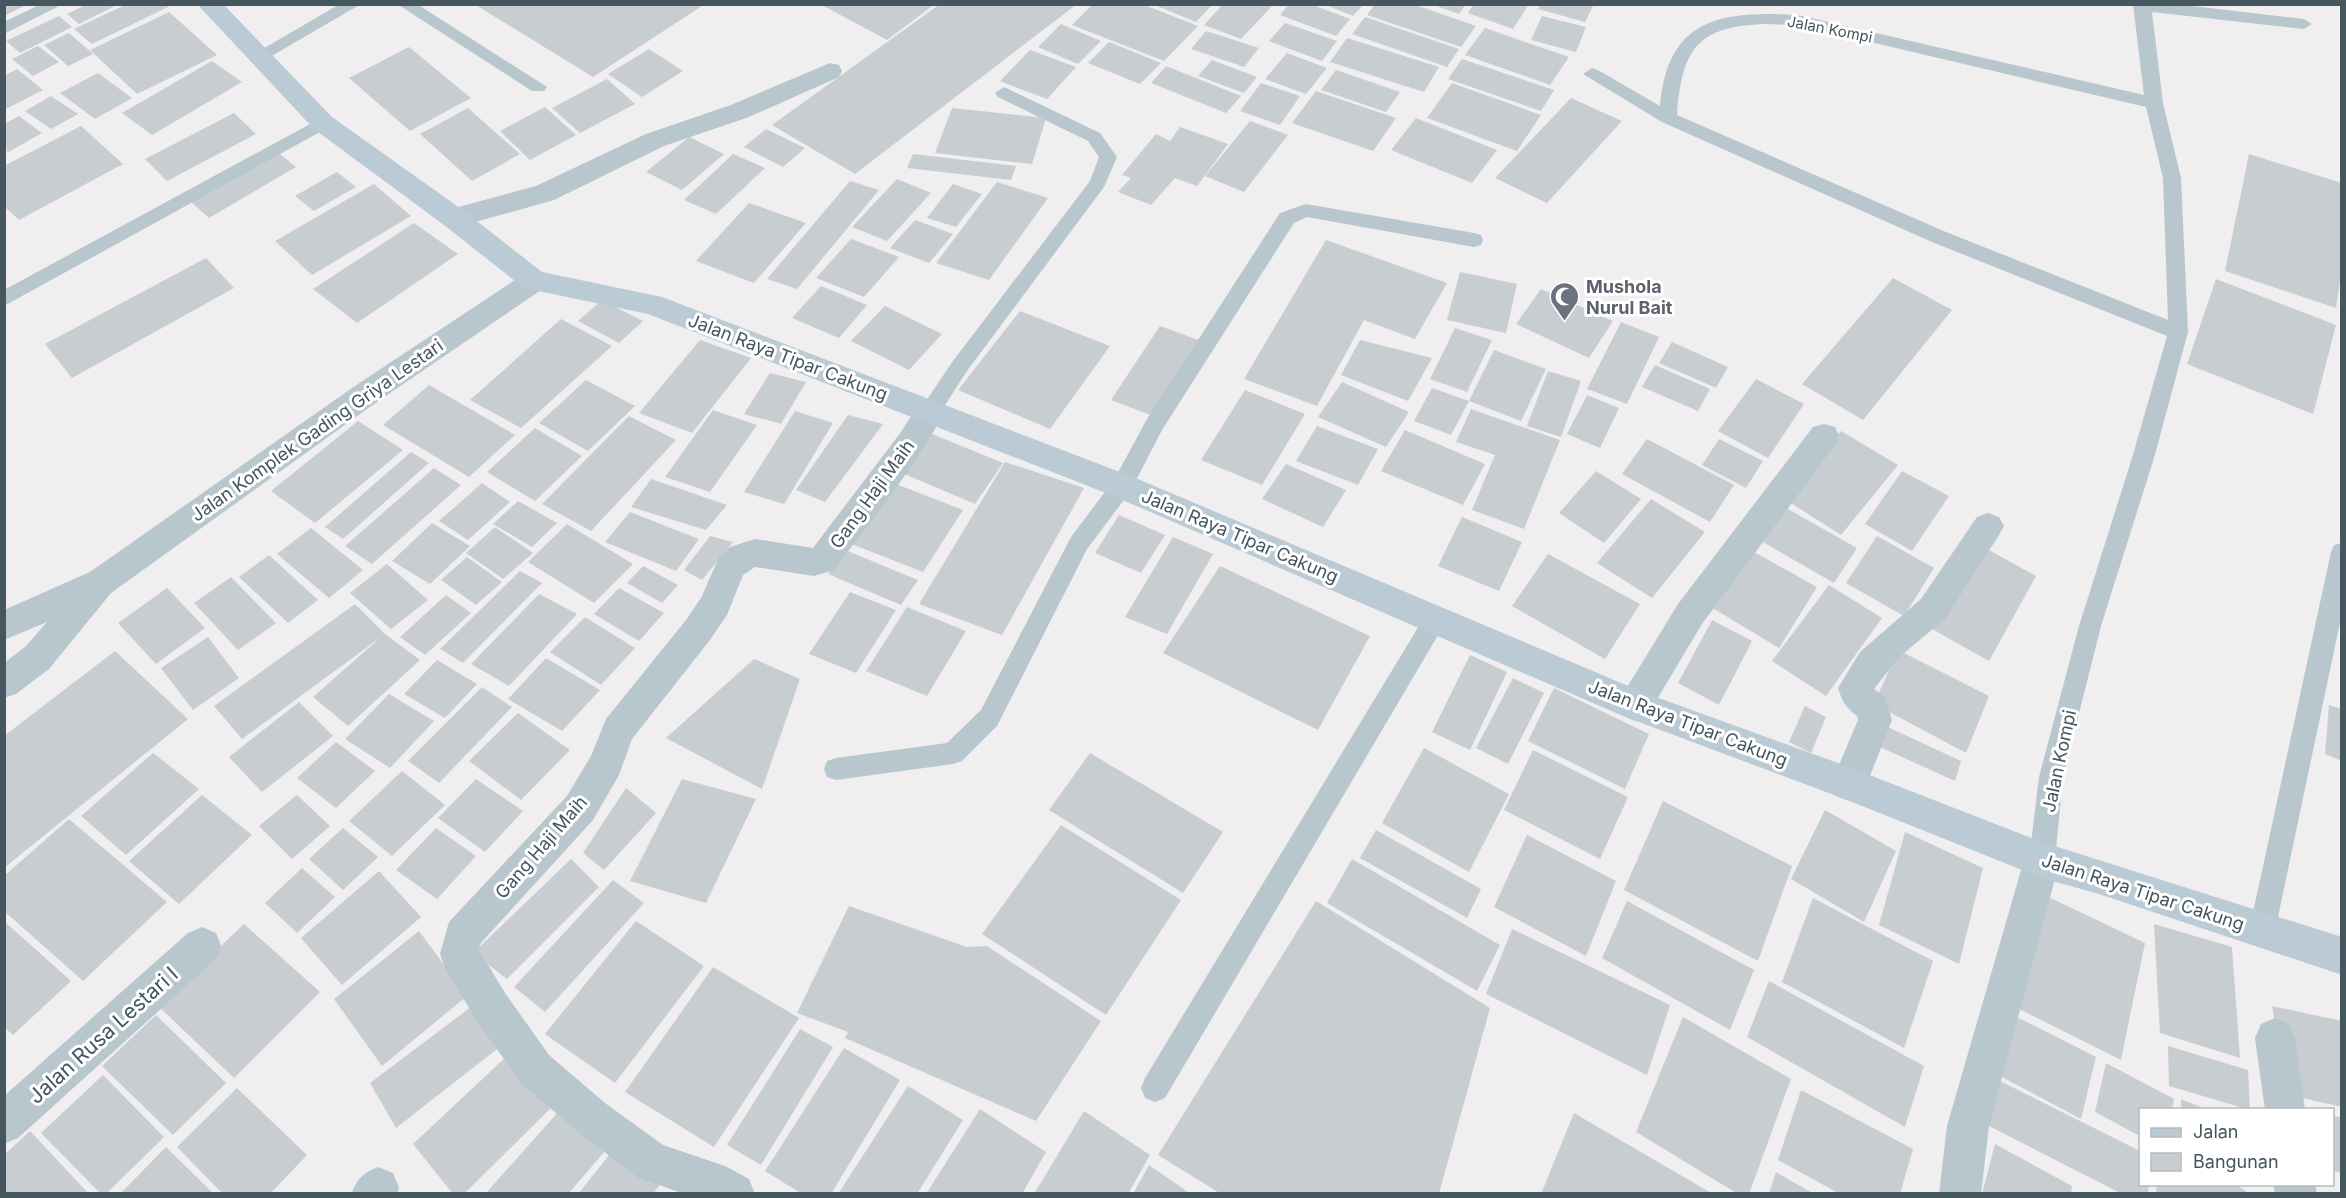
<svg xmlns="http://www.w3.org/2000/svg" width="2346" height="1198" viewBox="0 0 2346 1198" font-family="Inter,sans-serif">
<style>
.building{fill:#c8cdd2}
.lines{fill:none;stroke-linecap:round;stroke-linejoin:round}
.lane{fill:#b8c6cd;fill-rule:evenodd}
.street{fill:#b8c6cd;fill-rule:evenodd}
.secondary{fill:#bacbd5;fill-rule:evenodd}
.labels{text-anchor:middle;dominant-baseline:central;stroke-width:6;stroke-linejoin:round;paint-order:stroke}
.far-street-label{font-size:15px;fill:#45565e;stroke:#fff}
.worship-label{font-size:18px;font-weight:bold;fill:#5b616d;stroke:#fff;text-anchor:start}
.street-label{font-size:18px;fill:#45565e;stroke:#fff}
.near-street-label{font-size:21px;fill:#45565e;stroke:#fff}
</style>
<rect width="100%" height="100%" fill="#f1eeef"/>
<g class="building">
<polygon points="4,4 28,4 4,16"/>
<polygon points="88,4 119,4 79,24 67,14"/>
<polygon points="474,4 705,4 593,77"/>
<polygon points="820,4 935,4 887,40"/>
<polygon points="940,4 1077,4 855,174 772,125"/>
<polygon points="1093,4 1142,4 1198,26 1164,61 1072,25"/>
<polygon points="1152,4 1213,4 1196,22"/>
<polygon points="1223,4 1274,4 1241,39 1204,25"/>
<polygon points="1289,4 1310,4 1350,19 1336,36 1280,15"/>
<polygon points="1323,4 1364,4 1353,16"/>
<polygon points="1375,4 1413,4 1476,26 1461,47 1367,15"/>
<polygon points="1431,4 1466,4 1459,14"/>
<polygon points="1474,4 1529,4 1513,29 1468,13"/>
<polygon points="1541,4 1594,4 1585,22 1538,9"/>
<polygon points="125,5 172,5 92,44 74,29"/>
<polygon points="169,12 217,55 137,94 90,50"/>
<polygon points="59,16 72,27 20,53 6,41"/>
<polygon points="1542,16 1586,27 1576,52 1531,40"/>
<polygon points="1365,17 1459,49 1447,67 1352,34"/>
<polygon points="1285,23 1337,41 1322,61 1269,41"/>
<polygon points="1061,24 1101,41 1078,64 1038,47"/>
<polygon points="1485,28 1569,57 1550,85 1465,55"/>
<polygon points="1206,31 1259,48 1244,67 1191,49"/>
<polygon points="69,33 93,54 68,66 44,45"/>
<polygon points="1347,38 1439,67 1424,92 1330,62"/>
<polygon points="1109,42 1161,63 1140,84 1088,63"/>
<polygon points="38,46 59,62 33,76 12,59"/>
<polygon points="409,47 471,98 410,131 349,78"/>
<polygon points="649,49 683,71 642,97 608,74"/>
<polygon points="1030,50 1076,67 1047,99 1000,81"/>
<polygon points="1287,53 1327,68 1306,94 1265,79"/>
<polygon points="1462,59 1554,90 1541,111 1448,79"/>
<polygon points="1212,60 1257,77 1244,93 1198,76"/>
<polygon points="212,61 242,82 152,135 122,113"/>
<polygon points="1166,66 1241,96 1226,113 1151,83"/>
<polygon points="17,69 43,90 4,110 4,76"/>
<polygon points="1336,70 1400,92 1386,112 1321,90"/>
<polygon points="98,73 132,98 95,119 60,93"/>
<polygon points="607,79 635,104 580,133 552,108"/>
<polygon points="1261,83 1300,96 1280,125 1240,111"/>
<polygon points="1452,83 1541,115 1517,151 1427,118"/>
<polygon points="1316,91 1396,118 1373,151 1292,123"/>
<polygon points="51,96 78,114 51,129 25,111"/>
<polygon points="1571,98 1622,121 1547,203 1495,178"/>
<polygon points="545,107 576,135 530,160 500,131"/>
<polygon points="468,108 520,154 472,181 420,134"/>
<polygon points="952,108 1046,118 1032,164 935,153"/>
<polygon points="234,113 256,134 167,181 145,159"/>
<polygon points="19,116 42,133 7,153 4,124"/>
<polygon points="1416,118 1497,150 1472,183 1391,150"/>
<polygon points="1250,121 1288,135 1244,192 1205,176"/>
<polygon points="81,126 123,164 19,220 4,206 4,166"/>
<polygon points="1180,127 1228,144 1197,186 1175,178 1151,205 1118,192 1131,178 1122,175 1156,134 1170,141"/>
<polygon points="766,129 805,148 783,167 744,147"/>
<polygon points="689,137 724,154 682,190 646,172"/>
<polygon points="276,151 296,167 209,218 190,201"/>
<polygon points="733,154 765,168 716,214 684,200"/>
<polygon points="913,154 1016,166 1011,180 907,168"/>
<polygon points="2249,154 2342,183 2342,268 2336,308 2225,271"/>
<polygon points="337,172 356,187 314,211 295,196"/>
<polygon points="897,179 931,193 887,241 852,227"/>
<polygon points="850,181 879,190 797,289 767,279"/>
<polygon points="997,182 1048,198 989,280 936,263"/>
<polygon points="374,184 411,216 312,275 275,241"/>
<polygon points="953,184 982,194 956,227 927,218"/>
<polygon points="749,203 806,223 754,283 696,261"/>
<polygon points="915,220 953,234 929,263 890,248"/>
<polygon points="414,223 458,254 357,323 313,289"/>
<polygon points="851,239 899,257 864,297 816,278"/>
<polygon points="1326,240 1447,283 1415,339 1364,320 1317,406 1244,379"/>
<polygon points="206,258 234,288 72,378 45,344"/>
<polygon points="1460,272 1517,284 1506,333 1447,320"/>
<polygon points="1893,278 1952,310 1863,420 1802,384"/>
<polygon points="2216,279 2336,325 2313,414 2187,364"/>
<polygon points="821,286 867,305 839,338 792,318"/>
<polygon points="1541,289 1613,321 1589,358 1516,324"/>
<polygon points="602,300 643,321 619,343 578,321"/>
<polygon points="885,306 942,334 909,370 851,341"/>
<polygon points="1020,311 1110,346 1050,429 958,390"/>
<polygon points="561,319 612,346 521,428 470,400"/>
<polygon points="1621,322 1659,337 1627,404 1587,389"/>
<polygon points="1160,326 1201,341 1153,416 1111,400"/>
<polygon points="1455,328 1492,340 1467,392 1430,379"/>
<polygon points="700,340 751,358 692,433 639,413"/>
<polygon points="1360,340 1432,358 1408,401 1341,375"/>
<polygon points="1672,342 1728,367 1716,388 1659,363"/>
<polygon points="1494,350 1546,369 1521,421 1469,401"/>
<polygon points="1655,365 1710,389 1698,411 1642,387"/>
<polygon points="1548,371 1581,381 1561,437 1527,426"/>
<polygon points="770,373 806,382 781,424 744,414"/>
<polygon points="1756,379 1804,404 1768,458 1718,431"/>
<polygon points="586,380 635,406 588,451 539,423"/>
<polygon points="1342,382 1409,412 1386,447 1318,417"/>
<polygon points="429,385 515,435 469,477 383,425"/>
<polygon points="1432,388 1469,401 1451,435 1414,421"/>
<polygon points="1245,390 1305,414 1262,485 1201,460"/>
<polygon points="1587,395 1619,408 1600,448 1567,434"/>
<polygon points="1471,409 1560,440 1524,529 1472,510 1495,455 1456,442"/>
<polygon points="713,410 757,425 710,492 665,477"/>
<polygon points="795,411 833,423 784,504 744,492"/>
<polygon points="848,415 883,424 825,502 796,490"/>
<polygon points="629,416 676,440 591,531 542,504"/>
<polygon points="358,421 403,450 315,523 271,491"/>
<polygon points="1317,426 1378,449 1358,485 1296,461"/>
<polygon points="535,428 582,456 535,501 487,472"/>
<polygon points="1405,430 1485,464 1463,505 1381,471"/>
<polygon points="925,431 1003,463 975,504 895,470"/>
<polygon points="1841,431 1898,465 1841,535 1783,498"/>
<polygon points="1647,439 1734,485 1710,522 1622,474"/>
<polygon points="1719,439 1763,461 1746,488 1702,465"/>
<polygon points="411,452 429,463 343,539 325,527"/>
<polygon points="1005,462 1084,488 1002,635 919,604"/>
<polygon points="1286,464 1346,490 1323,527 1262,499"/>
<polygon points="434,468 461,485 372,564 345,546"/>
<polygon points="1596,471 1641,499 1604,543 1559,513"/>
<polygon points="1902,471 1949,496 1912,551 1865,524"/>
<polygon points="651,479 727,505 706,530 631,507"/>
<polygon points="891,482 963,510 923,572 849,543"/>
<polygon points="482,483 510,502 468,540 439,521"/>
<polygon points="1651,499 1705,532 1652,598 1597,563"/>
<polygon points="518,501 557,523 532,547 493,524"/>
<polygon points="1779,504 1857,548 1834,583 1756,538"/>
<polygon points="630,512 699,539 676,571 605,542"/>
<polygon points="1119,515 1165,535 1141,573 1095,553"/>
<polygon points="1462,517 1522,542 1499,591 1438,566"/>
<polygon points="432,523 470,546 430,584 392,561"/>
<polygon points="567,524 633,564 594,603 528,562"/>
<polygon points="495,527 533,553 503,579 466,553"/>
<polygon points="311,528 363,570 329,598 277,554"/>
<polygon points="710,536 733,542 702,580 684,570"/>
<polygon points="1877,536 1934,568 1904,616 1846,583"/>
<polygon points="1173,537 1213,554 1167,634 1125,617"/>
<polygon points="1980,545 2036,576 1989,661 1930,628"/>
<polygon points="1745,547 1817,587 1779,648 1706,604"/>
<polygon points="845,550 918,580 901,605 828,574"/>
<polygon points="1548,554 1640,604 1605,659 1512,606"/>
<polygon points="269,555 318,600 288,623 239,577"/>
<polygon points="467,557 502,582 476,605 441,580"/>
<polygon points="387,564 428,600 391,629 350,593"/>
<polygon points="643,566 678,585 662,603 627,583"/>
<polygon points="1220,566 1370,636 1318,730 1163,653"/>
<polygon points="520,571 542,583 463,663 440,649"/>
<polygon points="231,577 276,623 238,650 194,603"/>
<polygon points="1829,585 1882,618 1826,696 1772,661"/>
<polygon points="167,588 205,628 156,664 118,623"/>
<polygon points="619,588 664,613 639,641 594,614"/>
<polygon points="850,592 896,610 856,673 809,654"/>
<polygon points="539,594 577,614 509,686 471,664"/>
<polygon points="446,595 471,613 425,655 400,637"/>
<polygon points="355,604 385,634 420,660 348,726 313,697 381,637 242,739 214,706"/>
<polygon points="907,607 966,631 927,696 866,671"/>
<polygon points="585,617 635,648 601,685 550,652"/>
<polygon points="1712,620 1752,641 1719,705 1678,683"/>
<polygon points="208,637 239,678 193,710 161,668"/>
<polygon points="1898,650 1989,696 1966,753 1874,704"/>
<polygon points="115,651 188,719 4,868 4,736"/>
<polygon points="1470,655 1507,672 1470,750 1432,732"/>
<polygon points="546,658 600,690 562,731 508,699"/>
<polygon points="754,659 800,679 762,789 666,738"/>
<polygon points="437,660 477,684 445,718 404,694"/>
<polygon points="1513,678 1544,693 1508,764 1476,748"/>
<polygon points="482,687 512,707 439,783 408,761"/>
<polygon points="1554,688 1649,734 1625,789 1528,741"/>
<polygon points="389,694 434,721 390,768 345,739"/>
<polygon points="299,702 333,736 262,792 229,757"/>
<polygon points="2329,705 2342,709 2342,761 2325,754"/>
<polygon points="1805,706 1826,717 1811,753 1789,742"/>
<polygon points="518,713 570,750 521,800 469,761"/>
<polygon points="1879,723 1961,761 1955,781 1873,744"/>
<polygon points="336,742 375,771 336,808 297,778"/>
<polygon points="1424,748 1509,794 1469,872 1382,823"/>
<polygon points="1533,750 1628,797 1600,859 1504,810"/>
<polygon points="153,753 199,789 126,855 81,816"/>
<polygon points="1090,753 1223,832 1183,893 1049,810"/>
<polygon points="402,771 445,805 392,856 349,821"/>
<polygon points="476,779 523,811 485,852 438,818"/>
<polygon points="682,779 756,799 706,903 630,881"/>
<polygon points="626,788 656,813 604,870 583,853"/>
<polygon points="202,795 252,835 179,904 129,861"/>
<polygon points="297,795 330,826 292,859 259,826"/>
<polygon points="1663,801 1792,866 1758,961 1624,890"/>
<polygon points="1825,810 1896,851 1864,922 1791,879"/>
<polygon points="69,819 167,902 83,981 4,911 4,876"/>
<polygon points="1061,825 1181,900 1106,1015 982,934"/>
<polygon points="343,828 378,857 343,890 309,859"/>
<polygon points="436,828 476,856 437,899 396,870"/>
<polygon points="1376,830 1481,889 1467,918 1360,858"/>
<polygon points="1905,832 1983,868 1959,964 1879,925"/>
<polygon points="1527,835 1616,881 1586,956 1494,907"/>
<polygon points="571,859 599,887 507,979 473,953"/>
<polygon points="1352,859 1500,945 1477,991 1327,903"/>
<polygon points="302,868 335,897 297,933 265,903"/>
<polygon points="379,871 421,917 342,985 301,938"/>
<polygon points="613,880 644,903 545,1012 514,987"/>
<polygon points="2038,892 2145,943 2121,1060 2009,1004"/>
<polygon points="1813,898 1933,961 1904,1048 1782,982"/>
<polygon points="1316,901 1490,1008 1439,1194 1221,1194 1158,1155"/>
<polygon points="1627,901 1754,970 1730,1030 1602,958"/>
<polygon points="849,906 967,947 987,946 1101,1021 1036,1121 845,1038 848,1032 797,1013"/>
<polygon points="4,921 71,981 13,1035 4,1027"/>
<polygon points="636,921 704,966 615,1083 545,1034"/>
<polygon points="244,924 320,992 234,1078 158,1006"/>
<polygon points="2154,924 2232,947 2240,1058 2160,1033"/>
<polygon points="1512,929 1670,1005 1647,1075 1486,994"/>
<polygon points="419,931 467,996 382,1066 334,999"/>
<polygon points="713,967 799,1018 714,1147 625,1092"/>
<polygon points="1769,981 1924,1066 1905,1127 1747,1037"/>
<polygon points="475,1004 501,1046 396,1128 370,1083"/>
<polygon points="2272,1006 2342,1021 2342,1107 2289,1095"/>
<polygon points="156,1015 226,1083 173,1135 102,1066"/>
<polygon points="2013,1015 2096,1057 2081,1119 1998,1075"/>
<polygon points="1683,1017 1791,1079 1749,1194 1738,1194 1636,1132"/>
<polygon points="800,1029 833,1047 761,1165 727,1145"/>
<polygon points="2168,1046 2248,1070 2250,1110 2169,1086"/>
<polygon points="844,1048 900,1080 831,1194 802,1194 765,1171"/>
<polygon points="507,1056 553,1106 464,1194 453,1194 413,1144"/>
<polygon points="2106,1063 2174,1099 2172,1110 2140,1110 2140,1136 2095,1112"/>
<polygon points="103,1075 164,1137 106,1194 101,1194 41,1133"/>
<polygon points="1996,1079 2140,1151 2140,1184 2149,1184 2148,1194 2122,1194 1987,1125"/>
<polygon points="908,1086 963,1120 917,1194 838,1194"/>
<polygon points="237,1088 307,1155 270,1194 223,1194 177,1147"/>
<polygon points="1801,1090 1913,1149 1900,1194 1840,1194 1778,1160"/>
<polygon points="2181,1099 2206,1109 2206,1110 2181,1110"/>
<polygon points="568,1101 613,1142 568,1194 485,1194"/>
<polygon points="980,1109 1046,1152 1022,1194 926,1194"/>
<polygon points="1084,1111 1150,1155 1128,1194 1034,1194"/>
<polygon points="1574,1113 1713,1194 1541,1194"/>
<polygon points="2332,1115 2342,1118 2342,1173 2332,1170"/>
<polygon points="30,1131 89,1194 4,1194 4,1155"/>
<polygon points="618,1144 662,1182 653,1194 578,1194"/>
<polygon points="1995,1144 2072,1186 2071,1194 1982,1194"/>
<polygon points="166,1147 214,1194 120,1194"/>
<polygon points="1149,1165 1191,1194 1133,1194"/>
<polygon points="1776,1172 1814,1194 1769,1194"/>
<polygon points="2157,1184 2234,1184 2251,1194 2156,1194"/>
</g>
<g class="lines">
<g class="lane">
<polygon points="41,4 63,4 4,34 4,22"/>
<polygon points="340,4 361,4 263,61 251,61 249,57"/>
<polygon points="397,4 417,4 547,87 544,91 532,91"/>
<path d="M2133,4H2175L2304,19L2312,24L2304,29L2152,12L2163,103L2181,178L2188,332L2154,458L2101,626L2063,777L2055,860L2051,869L2042,872L2033,869L2029,860L2039,777L2079,626L2132,458L2167,336L1932,242L1662,122L1583,74L1592,68L1598,70L1660,106C1668,17 1722,11 1798,15L2144,95ZM1766,24L1798,25L2146,107L2163,178L2168,320L1946,232L1677,115C1682,49 1697,26 1766,24Z"/>
<polygon points="1004,87 1100,133 1117,157 1104,187 967,371 936,419 929,421 922,419 919,413 922,407 953,361 1090,181 1099,157 1088,141 998,97 995,93"/>
<polygon points="323,117 332,123 329,127 4,306 4,290"/>
<polygon points="1306,204 1474,233 1481,235 1483,240 1481,245 1474,247 1307,217 1294,223 1162,430 1130,492 1087,549 997,726 962,761 953,764 836,780 827,777 824,769 827,761 836,758 947,743 981,710 1071,537 1114,480 1147,419 1280,213"/>
<polygon points="2342,543 2342,615 2338,632 2275,931 2271,940 2262,944 2253,940 2249,931 2331,552 2334,545"/>
<polygon points="1436,608 1444,611 1447,618 1444,625 1165,1098 1155,1102 1145,1098 1141,1088 1145,1078 1428,611"/>
</g>
<g class="street">
<polygon points="830,63 839,65 842,71 839,77 749,117 664,146 554,200 454,228 444,225 440,218 444,211 536,186 646,134 731,105"/>
<polygon points="534,271 544,274 548,281 544,288 374,404 111,593 49,669 16,694 4,698 4,663 25,647 47,622 4,640 4,610 90,572 352,388 524,274"/>
<path d="M929,401L940,405L944,413C914,469 872,519 834,570L814,576L755,567L743,575L727,615L710,640L632,739L619,775L593,820L480,944L479,950L505,993L549,1055L605,1103L663,1145L725,1166L749,1179L755,1194H684L637,1177L577,1131L521,1083L477,1021L445,968L440,954L449,922L567,796L591,756L606,719L686,620L701,598L719,557L730,547L755,539L813,548L901,432L918,405Z"/>
<polygon points="1824,424 1835,427 1839,436 1835,445 1702,624 1647,716 1635,721 1623,716 1618,705 1623,694 1678,604 1813,427"/>
<path d="M1988,513L1999,517L2004,526L1999,535L1945,619L1898,658L1874,689L1885,697L1892,720L1862,796L1849,801L1836,796L1831,784L1858,720L1857,716C1846,708 1842,701 1838,688L1860,652L1921,599L1977,517Z"/>
<polygon points="2042,842 2055,847 2060,860 1989,1126 1981,1194 1939,1194 1947,1126 2024,860 2029,847"/>
<polygon points="202,927 216,933 221,946 216,959 18,1138 4,1144 4,1096 188,933"/>
<polygon points="2275,1018 2289,1024 2295,1038 2305,1110 2265,1110 2255,1038 2261,1024"/>
<path d="M378,1167L393,1173L399,1188L397,1194H351C358,1178 363,1173 378,1167Z"/>
<polygon points="2273,1184 2315,1184 2317,1194 2275,1194"/>
</g>
<polygon class="secondary" points="197,4 223,4 332,117 464,211 542,272 662,297 1133,477 1645,693 1849,767 2042,842 2342,937 2342,975 2099,894 2042,878 1842,798 1623,716 1111,495 648,314 524,288 444,225 314,129"/>
</g>
<defs>
<symbol id="mosque-pin" viewBox="-11 -11 22 30"><path d="M0 17L-7.5 6A9.5 9.5 0 1 1 7.5 6Z" fill="#6b7280" stroke="#fff"/><path d="M3.5-4.9A6 6 0 1 0 3.5 4.9A5 5 0 1 1 3.5-4.9Z" fill="#fff"/></symbol>
</defs>
<g fill-rule="evenodd">
<use href="#mosque-pin" x="1548" y="280" width="33" height="45"/>
</g>
<g class="labels">
<g class="far-street-label">
<text transform="translate(1830 29) rotate(11)">Jalan Kompi</text>
</g>
<g class="worship-label">
<text x="1586" y="286">Mushola<tspan x="1586" dy="21">Nurul Bait</tspan></text>
</g>
<g class="street-label">
<text transform="translate(788 357) rotate(21)">Jalan Raya Tipar Cakung</text>
<text transform="translate(317 430) rotate(-35)">Jalan Komplek Gading Griya Lestari</text>
<text transform="translate(872 494) rotate(-54)">Gang Haji Maih</text>
<text transform="translate(1240 536) rotate(23)">Jalan Raya Tipar Cakung</text>
<text transform="translate(1688 723) rotate(21)">Jalan Raya Tipar Cakung</text>
<text transform="translate(2059 761) rotate(-78)">Jalan Kompi</text>
<text transform="translate(541 847) rotate(-49)">Gang Haji Maih</text>
<text transform="translate(2143 892) rotate(18)">Jalan Raya Tipar Cakung</text>
</g>
<g class="near-street-label">
<text transform="translate(103 1035) rotate(-42)">Jalan Rusa Lestari I</text>
</g>
</g>
<rect width="2346" height="1198" fill="none" stroke="#45565e" stroke-width="12"/>
<rect x="2139" y="1108" width="195" height="78" fill="#ffffff" stroke="#b5bbbf" stroke-width="1.5"/>
<rect x="2151" y="1128" width="30" height="9" fill="#bacbd5" stroke="#b5bbbf" stroke-width="1.5"/>
<text x="2193" y="1138" font-size="18" fill="#45565e">Jalan</text>
<rect x="2151" y="1153" width="30" height="18" fill="#c8cdd2" stroke="#b5bbbf" stroke-width="1.5"/>
<text x="2193" y="1168" font-size="18" fill="#45565e">Bangunan</text>
</svg>
